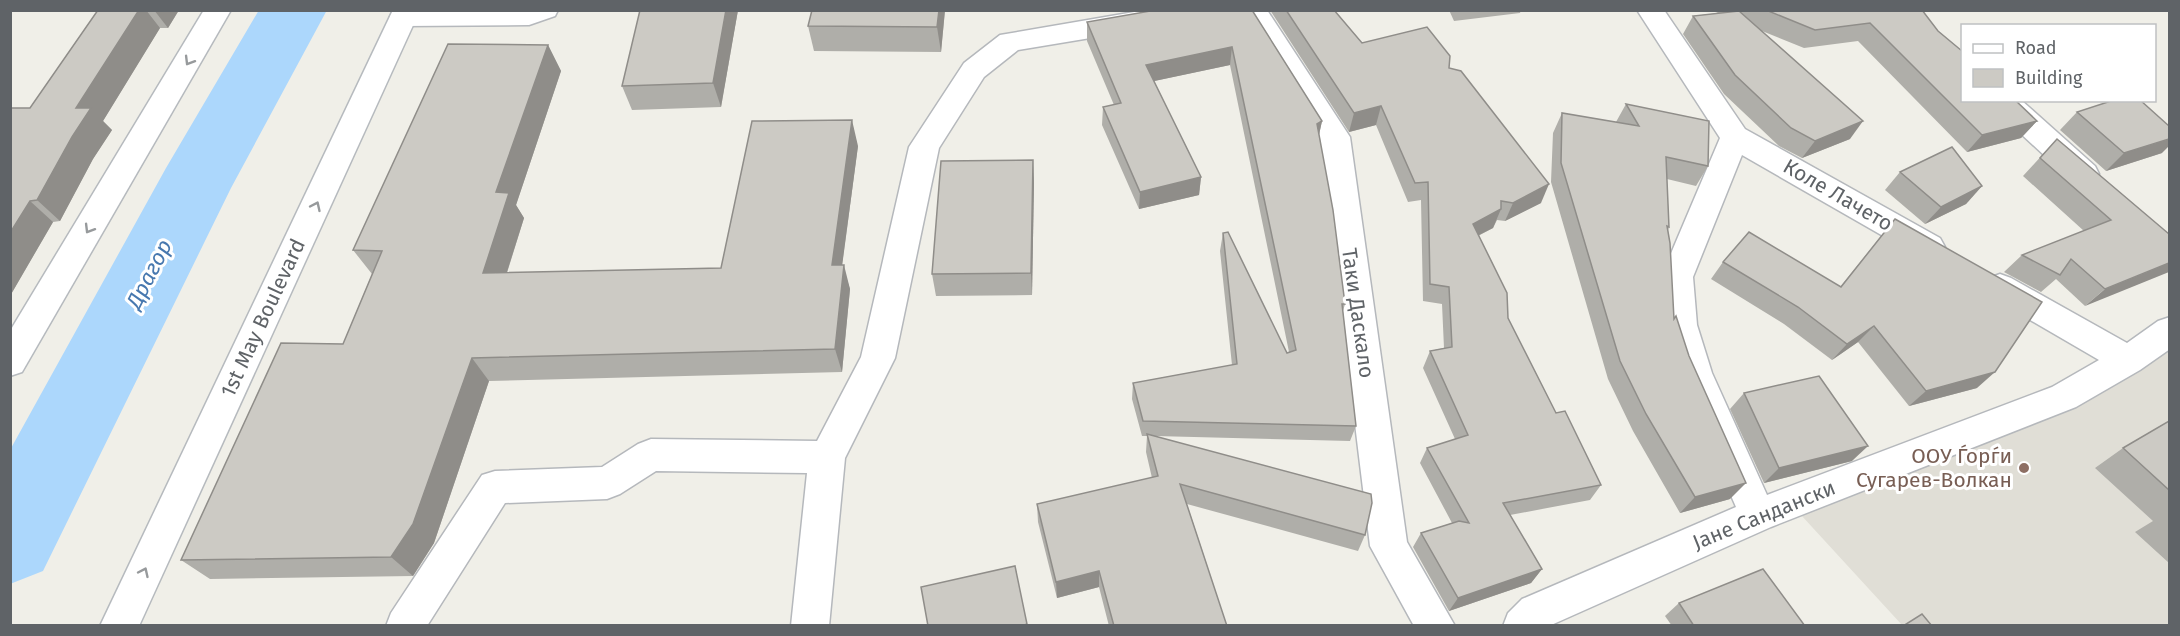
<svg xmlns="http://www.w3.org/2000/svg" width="2180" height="636" viewBox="0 0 2180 636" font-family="'Fira Sans',sans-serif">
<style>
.education{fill:#e0ded6}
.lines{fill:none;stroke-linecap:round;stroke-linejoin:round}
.river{fill:#acd7fc;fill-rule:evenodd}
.minor-casing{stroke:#b5b8bc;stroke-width:3}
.secondary-casing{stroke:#b6babe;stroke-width:3}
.minor{fill:#fff;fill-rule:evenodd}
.secondary{fill:#fff;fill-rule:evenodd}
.wall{fill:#afaea9}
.shaded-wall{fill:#8f8d89}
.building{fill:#cccac4;stroke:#8f8d89;stroke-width:1.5}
.oneway{stroke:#979a9c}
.education-dot{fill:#8d6e63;stroke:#fff;stroke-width:2}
.labels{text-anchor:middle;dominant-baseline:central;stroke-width:6;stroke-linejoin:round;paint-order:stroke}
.street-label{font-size:21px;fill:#5f6367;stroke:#fff}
.education-label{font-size:21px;fill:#785e54;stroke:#fff;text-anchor:end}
.water-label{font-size:22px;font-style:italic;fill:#4778af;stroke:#fff}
</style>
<rect width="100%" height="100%" fill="#f0efe8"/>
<polygon class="education" points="2169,331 2169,625 1902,625 1790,503 1965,434"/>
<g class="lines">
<polygon class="river" points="259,10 327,10 231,188 43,571 10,584 10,450 166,168"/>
<defs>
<g id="minor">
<polygon points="394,10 558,10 555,16 529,25 404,26 394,24 390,17"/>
<polygon points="1146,10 1218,10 1215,16 1205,19 1018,50 984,77 939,148 895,358 845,458 829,626 791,626 807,473 656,471 620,494 607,499 505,503 427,626 386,626 391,613 482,475 495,471 602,467 638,444 651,439 817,441 861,357 909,147 964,63 1000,35"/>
<polygon points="1240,10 1267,10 1350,137 1407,542 1455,626 1414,626 1370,546 1320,138"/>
<polygon points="1637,10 1664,10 1745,129 1940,238 1945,247 1940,256 1929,259 1918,256 1742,155 1693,277 1697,325 1712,373 1767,495 2052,387 2099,360 1989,296 1984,287 1989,278 2000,274 2011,278 2127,343 2158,321 2170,317 2170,349 2140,370 2076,407 1771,527 1549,626 1503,626 1508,613 1522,599 1736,507 1678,373 1663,325 1661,277 1720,138"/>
<polygon points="1988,100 2021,100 2095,166 2099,174 2095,182 2084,185 2073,182 1992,107"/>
</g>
<g id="secondary">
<polygon points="204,10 231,10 22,372 10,376 10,331"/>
<polygon points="393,10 420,10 139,626 100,626"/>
</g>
</defs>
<use href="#minor" class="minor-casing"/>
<use href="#secondary" class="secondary-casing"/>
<use href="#minor" class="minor"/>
<use href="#secondary" class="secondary"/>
</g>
<g class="wall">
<polygon points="98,10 179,10 168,28 160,28 103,121 112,130 93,159 60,221 53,222 10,296 10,108 30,108"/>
<polygon points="738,10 721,107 632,110 622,86"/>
<polygon points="945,10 941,52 814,51 808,26"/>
<polygon points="1252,10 1322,121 1319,135 1345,304 1343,311 1356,426 1350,441 1155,436 1365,535 1358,551 1187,504 1227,626 1109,626 1099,587 1057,598 1038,522 1037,504 1152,478 1146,452 1147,436 1142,436 1132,399 1133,383 1232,365 1220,251 1223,233 1287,353 1289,352 1230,65 1154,81 1201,177 1199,195 1139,209 1102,125 1103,107 1114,105 1087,41 1087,22"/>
<polygon points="1270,10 1334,10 1362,43 1449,68 1541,203 1505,221 1497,220 1493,228 1478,236 1508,318 1556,413 1601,485 1590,500 1510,515 1542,569 1531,583 1449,611 1413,547 1421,533 1452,523 1420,463 1427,448 1455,439 1423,368 1430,351 1444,348 1442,304 1423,301 1421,200 1408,202 1376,125 1349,132"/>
<polygon points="1449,10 1521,10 1520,13 1454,21"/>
<polygon points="1712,10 1922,10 1938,31 2037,121 2021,138 1967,152 1858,41 1804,48 1762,31 1850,139 1802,158 1779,146 1724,94 1683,34 1693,16 1718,13"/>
<polygon points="548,45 561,71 516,205 524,218 507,273 721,268 858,146 842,265 850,289 842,372 489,381 434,543 413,576 210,579 181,560 343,344 372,274 353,250"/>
<polygon points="1626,104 1708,166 1696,186 1667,179 1669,227 1668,230 1674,319 1730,499 1680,513 1633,431 1608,379 1551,182 1553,133 1562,113 1616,122"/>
<polygon points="2077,112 2162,153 2106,171 2060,130"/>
<polygon points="2057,139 2169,234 2085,306 2056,279 2041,292 2004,272 2022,255 2084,231 2023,176"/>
<polygon points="1033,160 1034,183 1032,295 936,296 932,274"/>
<polygon points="1900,172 1982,186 1966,204 1925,224 1885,190"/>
<polygon points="1895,219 1977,388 1909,406 1858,342 1832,360 1784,324 1711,279 1723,262 1840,287"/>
<polygon points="1744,393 1852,461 1764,483 1730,409"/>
<polygon points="2169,421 2169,563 2135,532 2153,521 2095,468 2123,448"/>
<polygon points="1679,603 1805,626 1672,626 1665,616"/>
</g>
<g class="shaded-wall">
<polygon points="139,10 146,10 160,28 103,121 112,130 93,159 60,221 37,200 76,108"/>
<polygon points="154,10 179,10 168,28"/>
<polygon points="726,10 738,10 721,107 713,83"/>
<polygon points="939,10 945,10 941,52 937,27"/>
<polygon points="548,45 561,71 516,205 524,218 499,297 483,273 496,192"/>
<polygon points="1232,47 1230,65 1145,83 1146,65"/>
<polygon points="1381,106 1376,125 1349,132 1354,113"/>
<polygon points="852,120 858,146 839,289 832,265"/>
<polygon points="1322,121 1318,139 1317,124"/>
<polygon points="1863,121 1850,139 1802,158 1815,141"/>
<polygon points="2037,121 2021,138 1967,152 1982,135"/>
<polygon points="2169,139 2169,146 2162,153 2106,171 2124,153"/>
<polygon points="1033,160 1034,183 1032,295 1031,273"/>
<polygon points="1201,177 1199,195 1139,209 1140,192"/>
<polygon points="1549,184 1541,203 1505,221 1513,203"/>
<polygon points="1982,186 1966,204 1925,224 1941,207"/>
<polygon points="30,201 53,222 10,296 10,233"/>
<polygon points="1501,209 1493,228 1465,242 1473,224"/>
<polygon points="2169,263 2169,272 2085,306 2105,289"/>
<polygon points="844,265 850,289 842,372 835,349"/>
<polygon points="1874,326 1858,342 1832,360 1847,344"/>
<polygon points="472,358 489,381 434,543 413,576 391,557"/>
<polygon points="1995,372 1977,388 1909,406 1926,391"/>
<polygon points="1868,446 1852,461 1764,483 1779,468"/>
<polygon points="1746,483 1730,499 1680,513 1695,497"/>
<polygon points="1542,569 1531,583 1449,611 1458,598"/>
<polygon points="1099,571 1099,587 1057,598 1056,582"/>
</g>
<g class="building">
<polygon points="98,10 139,10 76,108 91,108 72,137 37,200 30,201 10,233 10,108 30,108"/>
<polygon points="640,10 726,10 713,83 622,86"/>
<polygon points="812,10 939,10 937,27 808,26"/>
<polygon points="1156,10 1252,10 1322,121 1317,124 1333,210 1345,304 1342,304 1356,426 1143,421 1133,383 1237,364 1223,233 1228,232 1287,353 1296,350 1232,47 1146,65 1201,177 1140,192 1103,107 1121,103 1087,22"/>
<polygon points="1286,10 1334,10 1362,43 1427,27 1450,56 1449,68 1461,71 1549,184 1513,203 1501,201 1501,209 1473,224 1507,293 1508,318 1556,413 1565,411 1601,485 1503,503 1542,569 1458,598 1421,533 1459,521 1469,523 1427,448 1468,435 1430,351 1452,347 1449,287 1430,284 1428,182 1415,183 1381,106 1354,113"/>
<polygon points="1766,10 1922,10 1938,31 1962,51 1962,100 2015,100 2037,121 1982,135 1870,23 1815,30"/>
<polygon points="1739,11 1863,121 1815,141 1791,128 1735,75 1693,16"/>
<polygon points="448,44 548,45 496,192 509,193 483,273 721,268 752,121 852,120 832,265 844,265 835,349 472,358 413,524 391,557 181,560 281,343 343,344 382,251 353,250"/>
<polygon points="2114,100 2140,100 2169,126 2169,139 2124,153 2077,112"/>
<polygon points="1626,104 1709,121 1708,166 1666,157 1669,227 1667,226 1670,243 1674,319 1676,316 1689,356 1746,483 1695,497 1646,414 1620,361 1561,163 1562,113 1639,126"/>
<polygon points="2057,139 2169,234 2169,263 2105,289 2071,259 2060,275 2022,255 2111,220 2040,158"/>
<polygon points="1952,147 1982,186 1941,207 1900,172"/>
<polygon points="1033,160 1031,273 932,274 941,161"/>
<polygon points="1895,219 2042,302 1995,372 1926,391 1874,326 1847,344 1798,307 1723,262 1749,232 1841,287"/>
<polygon points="1819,376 1868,446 1779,468 1744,393"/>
<polygon points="2169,421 2169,490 2123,448"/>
<polygon points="1147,434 1371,494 1372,503 1365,535 1180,484 1227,626 1114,626 1099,571 1056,582 1037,504 1158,476"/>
<polygon points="1015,566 1027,624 1022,626 928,626 921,587"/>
<polygon points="1763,569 1805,626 1694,626 1679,603"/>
<polygon points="1922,614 1932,626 1903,626"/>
</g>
<defs><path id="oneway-chevron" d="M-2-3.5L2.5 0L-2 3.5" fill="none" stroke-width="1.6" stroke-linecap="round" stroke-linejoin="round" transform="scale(1.5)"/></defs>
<g class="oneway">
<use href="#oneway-chevron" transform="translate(189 61) rotate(121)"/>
<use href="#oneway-chevron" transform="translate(316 206) rotate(-65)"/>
<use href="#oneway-chevron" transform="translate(89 229) rotate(121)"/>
<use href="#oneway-chevron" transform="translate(144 572) rotate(-65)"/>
</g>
<circle class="education-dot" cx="2024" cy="468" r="6"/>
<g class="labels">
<g class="street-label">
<text transform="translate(1838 195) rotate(30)">Коле Лачето</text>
<text transform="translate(1358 313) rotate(82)">Таки Даскало</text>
<text transform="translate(263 318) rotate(-65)">1st May Boulevard</text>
<text transform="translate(1764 515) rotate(-22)">Јане Сандански</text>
</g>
<g class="education-label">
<text x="2012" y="456">ООУ Ѓорѓи<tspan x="2012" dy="24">Сугарев-Волкан</tspan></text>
</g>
<g class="water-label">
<text transform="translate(149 274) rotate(-63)">Драгор</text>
</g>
</g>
<rect width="2180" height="636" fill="none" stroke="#5f6367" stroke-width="24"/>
<rect x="1961" y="24" width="195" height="78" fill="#ffffff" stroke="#bfc1c2" stroke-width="1.5"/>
<rect x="1973" y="44" width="30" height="9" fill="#ffffff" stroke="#bfc1c2" stroke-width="1.5"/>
<text x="2015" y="54" font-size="18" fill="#5f6367">Road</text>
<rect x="1973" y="69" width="30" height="18" fill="#cccac4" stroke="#bfc1c2" stroke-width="1.5"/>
<text x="2015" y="84" font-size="18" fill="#5f6367">Building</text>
</svg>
